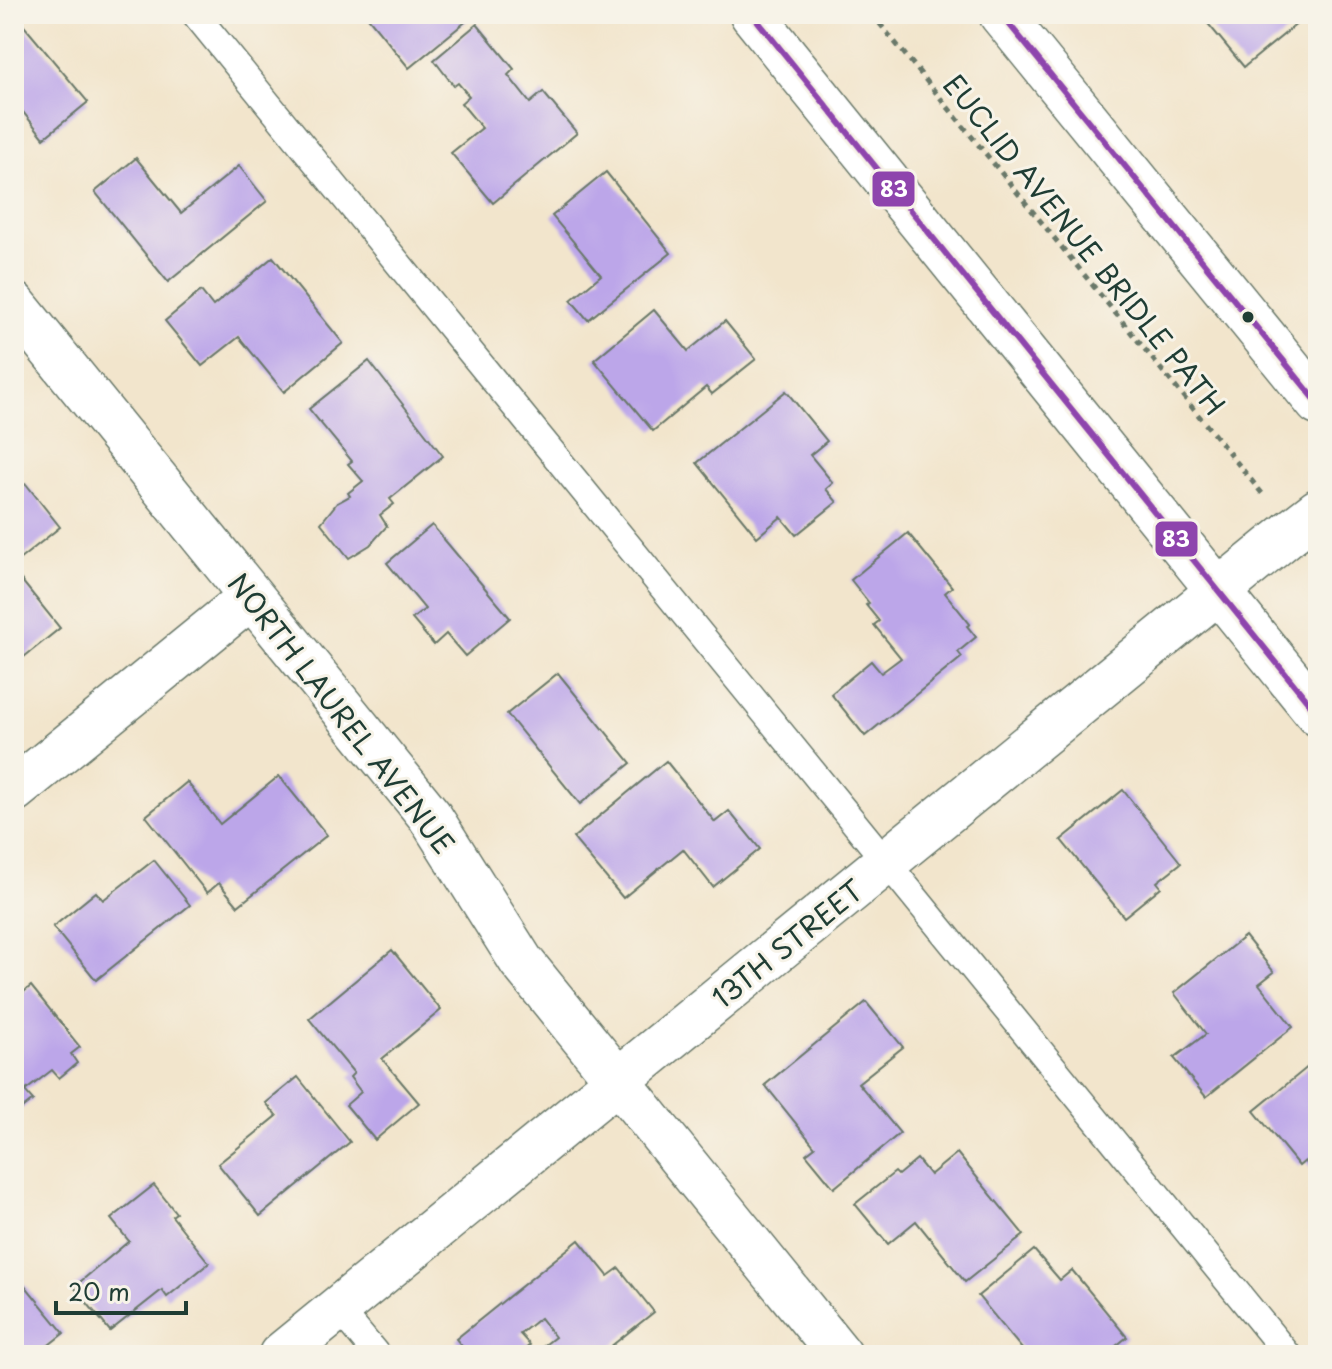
<svg xmlns="http://www.w3.org/2000/svg" width="1332" height="1369" viewBox="0 0 1332 1369" font-family="'Playpen Sans',sans-serif">
<style>
.building{fill:#bca6e9}
.lines{fill:none;stroke-linecap:round;stroke-linejoin:round}
.lane-casing{stroke:#697869;stroke-width:29}
.street-casing{stroke:#697869;stroke-width:47}
.secondary-casing{stroke:#697869;stroke-width:47}
.primary-casing{stroke:#697869;stroke-width:47}
.path{stroke:#697869;stroke-width:5;stroke-dasharray:6 6;stroke-linecap:butt}
.lane{stroke:#fff;stroke-width:26}
.street{stroke:#fff;stroke-width:44}
.secondary{stroke:#fff;stroke-width:44}
.primary{stroke:#fff;stroke-width:44}
.bus-1-casing{stroke:#f7f3e8;stroke-width:12}
.bus-1{stroke:#8e44ad;stroke-width:6}
.bus-dot{fill:#1f3d34;stroke:#f7f3e8;stroke-width:3}
.labels{text-anchor:middle;dominant-baseline:central;stroke-width:6;stroke-linejoin:round;paint-order:stroke}
.street-label{font-size:28px;fill:#1f3d34;stroke:#f7f3e8}
.line-badge{stroke:#f7f3e8;stroke-width:3}
.badge-label{font-size:22px;text-anchor:middle;font-weight:bold;fill:#fff}
</style>
<rect width="100%" height="100%" fill="#f7f3e8"/>
<filter id="ink" filterUnits="userSpaceOnUse"><feTurbulence type="fractalNoise" baseFrequency=".0125" numOctaves="2"/><feDisplacementMap in="SourceGraphic" scale="16" xChannelSelector="R" yChannelSelector="G"/><feConvolveMatrix kernelMatrix="1 2 1 2 8 2 1 2 1" color-interpolation-filters="sRGB"/></filter>
<filter id="wash" filterUnits="userSpaceOnUse"><feTurbulence type="fractalNoise" baseFrequency=".006" numOctaves="4" result="noise"/><feDisplacementMap in="SourceGraphic" scale="32" xChannelSelector="R" yChannelSelector="G"/><feGaussianBlur stdDeviation="1.8" result="paint"/><feColorMatrix in="noise" values="0 0 0 0 0 0 0 0 0 0 0 0 0 0 0 0 0 1.4 0 .05"/><feComposite in="paint" operator="in"/></filter>
<g filter="url(#wash)">
<rect width="100%" height="100%" fill="#f2e5cc"/>
<g id="blocks">
<g class="building">
<polygon points="14,14 88,102 44,138 14,101"/>
<polygon points="365,14 475,14 409,68"/>
<polygon points="1200,14 1309,14 1244,67"/>
<polygon points="477,24 514,69 508,75 530,103 543,92 577,133 493,203 451,153 482,128 461,103 469,96 458,83 454,86 434,60"/>
<polygon points="136,158 181,213 239,166 267,201 168,282 95,192"/>
<polygon points="606,172 671,253 588,320 571,300 601,275 552,216"/>
<polygon points="273,257 343,343 284,392 239,337 202,366 165,321 201,291 213,306"/>
<polygon points="654,310 688,351 725,321 756,359 712,394 706,387 653,431 594,360"/>
<polygon points="369,361 443,456 390,499 394,504 380,515 387,526 370,545 349,558 321,523 337,503 350,496 348,493 363,481 348,464 352,461 309,409"/>
<polygon points="786,391 827,441 810,455 833,483 826,489 837,502 796,535 781,517 757,537 697,463"/>
<polygon points="26,484 60,527 14,564 14,494"/>
<polygon points="432,525 510,618 465,656 446,634 434,645 412,619 425,609 387,563"/>
<polygon points="908,533 952,587 945,593 970,624 967,626 976,637 958,652 962,657 865,736 831,694 871,661 881,673 901,658 874,625 879,621 866,605 869,603 851,580"/>
<polygon points="14,571 60,628 14,665"/>
<polygon points="558,673 631,763 580,804 507,714"/>
<polygon points="666,761 715,822 729,811 760,849 713,887 683,849 623,898 573,838"/>
<polygon points="279,776 327,835 238,906 219,883 207,893 146,816 187,782 220,824"/>
<polygon points="1123,790 1181,863 1157,882 1161,887 1124,917 1061,840"/>
<polygon points="154,860 190,905 96,980 53,927 96,892 103,900"/>
<polygon points="1245,936 1274,972 1259,984 1293,1027 1206,1097 1174,1058 1206,1034 1174,993"/>
<polygon points="392,950 441,1010 382,1059 419,1103 375,1140 346,1105 361,1092 350,1077 354,1073 309,1019"/>
<polygon points="31,986 80,1047 71,1054 77,1063 59,1078 52,1070 25,1091 33,1100 14,1115 14,1000"/>
<polygon points="866,1002 903,1047 858,1083 900,1133 834,1188 806,1154 815,1147 765,1085"/>
<polygon points="1315,1061 1318,1064 1318,1170 1315,1173 1305,1161 1299,1166 1254,1111"/>
<polygon points="298,1077 350,1142 260,1216 218,1164 277,1116 266,1103"/>
<polygon points="957,1153 1024,1235 965,1282 916,1221 888,1244 855,1204 895,1172 898,1175 917,1159 930,1175"/>
<polygon points="154,1185 176,1213 172,1216 209,1263 167,1297 162,1290 110,1331 74,1287 129,1241 111,1219"/>
<polygon points="579,1240 608,1276 619,1268 654,1312 600,1355 532,1355 555,1337 540,1318 520,1334 530,1345 518,1355 469,1355 456,1339"/>
<polygon points="1034,1250 1060,1280 1072,1270 1127,1337 1105,1355 1027,1355 978,1296"/>
<polygon points="14,1272 64,1333 36,1355 14,1355"/>
</g>
</g>
</g>
<g filter="url(#ink)">
<use href="#blocks" fill-opacity="0" stroke="#697869" stroke-width="2"/>
<g class="lines">
<defs>
<g id="lane">
<polyline points="195,14 1288,1355"/>
<polyline points="338,1308 377,1355"/>
</g>
<g id="street">
<polyline points="14,304 429,815 521,961 840,1355"/>
<polyline points="1292,531 1318,511"/>
<polyline points="14,790 251,597"/>
</g>
<polyline id="secondary" points="281,1355 1292,531"/>
<g id="primary">
<polyline points="752,14 1318,714"/>
<polyline points="1001,14 1318,403"/>
</g>
</defs>
<use href="#lane" class="lane-casing"/>
<use href="#street" class="street-casing"/>
<use href="#secondary" class="secondary-casing"/>
<use href="#primary" class="primary-casing"/>
<polyline class="path" points="872,14 1265,497"/>
<use href="#lane" class="lane"/>
<use href="#street" class="street"/>
<use href="#secondary" class="secondary"/>
<use href="#primary" class="primary"/>
<defs>
<g id="bus-1">
<polyline points="752,14 1318,714"/>
<polyline points="1001,14 1318,403"/>
</g>
</defs>
<use href="#bus-1" class="bus-1-casing"/>
<use href="#bus-1" class="bus-1"/>
</g>
</g>
<circle class="bus-dot" cx="1248" cy="317" r="7"/>
<g class="labels">
<g class="street-label">
<text transform="translate(1085 244) rotate(51)">EUCLID AVENUE BRIDLE PATH</text>
<text transform="translate(342 713) rotate(52)">NORTH LAUREL AVENUE</text>
<text transform="translate(787 943) rotate(-39)">13TH STREET</text>
</g>
</g>
<g class="line-badge">
<rect x="871" y="170" width="45" height="38" rx="8" fill="#8e44ad"/>
<rect x="1154" y="520" width="45" height="38" rx="8" fill="#8e44ad"/>
</g>
<g class="badge-label">
<text x="894" y="197">83</text>
<text x="1176" y="547">83</text>
</g>
<rect width="1332" height="1369" fill="none" stroke="#f7f3e8" stroke-width="48"/>
<path d="M56 1301v12h130v-12" fill="none" stroke="#1f3d34" stroke-width="4"/>
<text x="68" y="1301" font-size="24" fill="#1f3d34" stroke="#f7f3e8" stroke-width="6" paint-order="stroke">20 m</text>
</svg>
